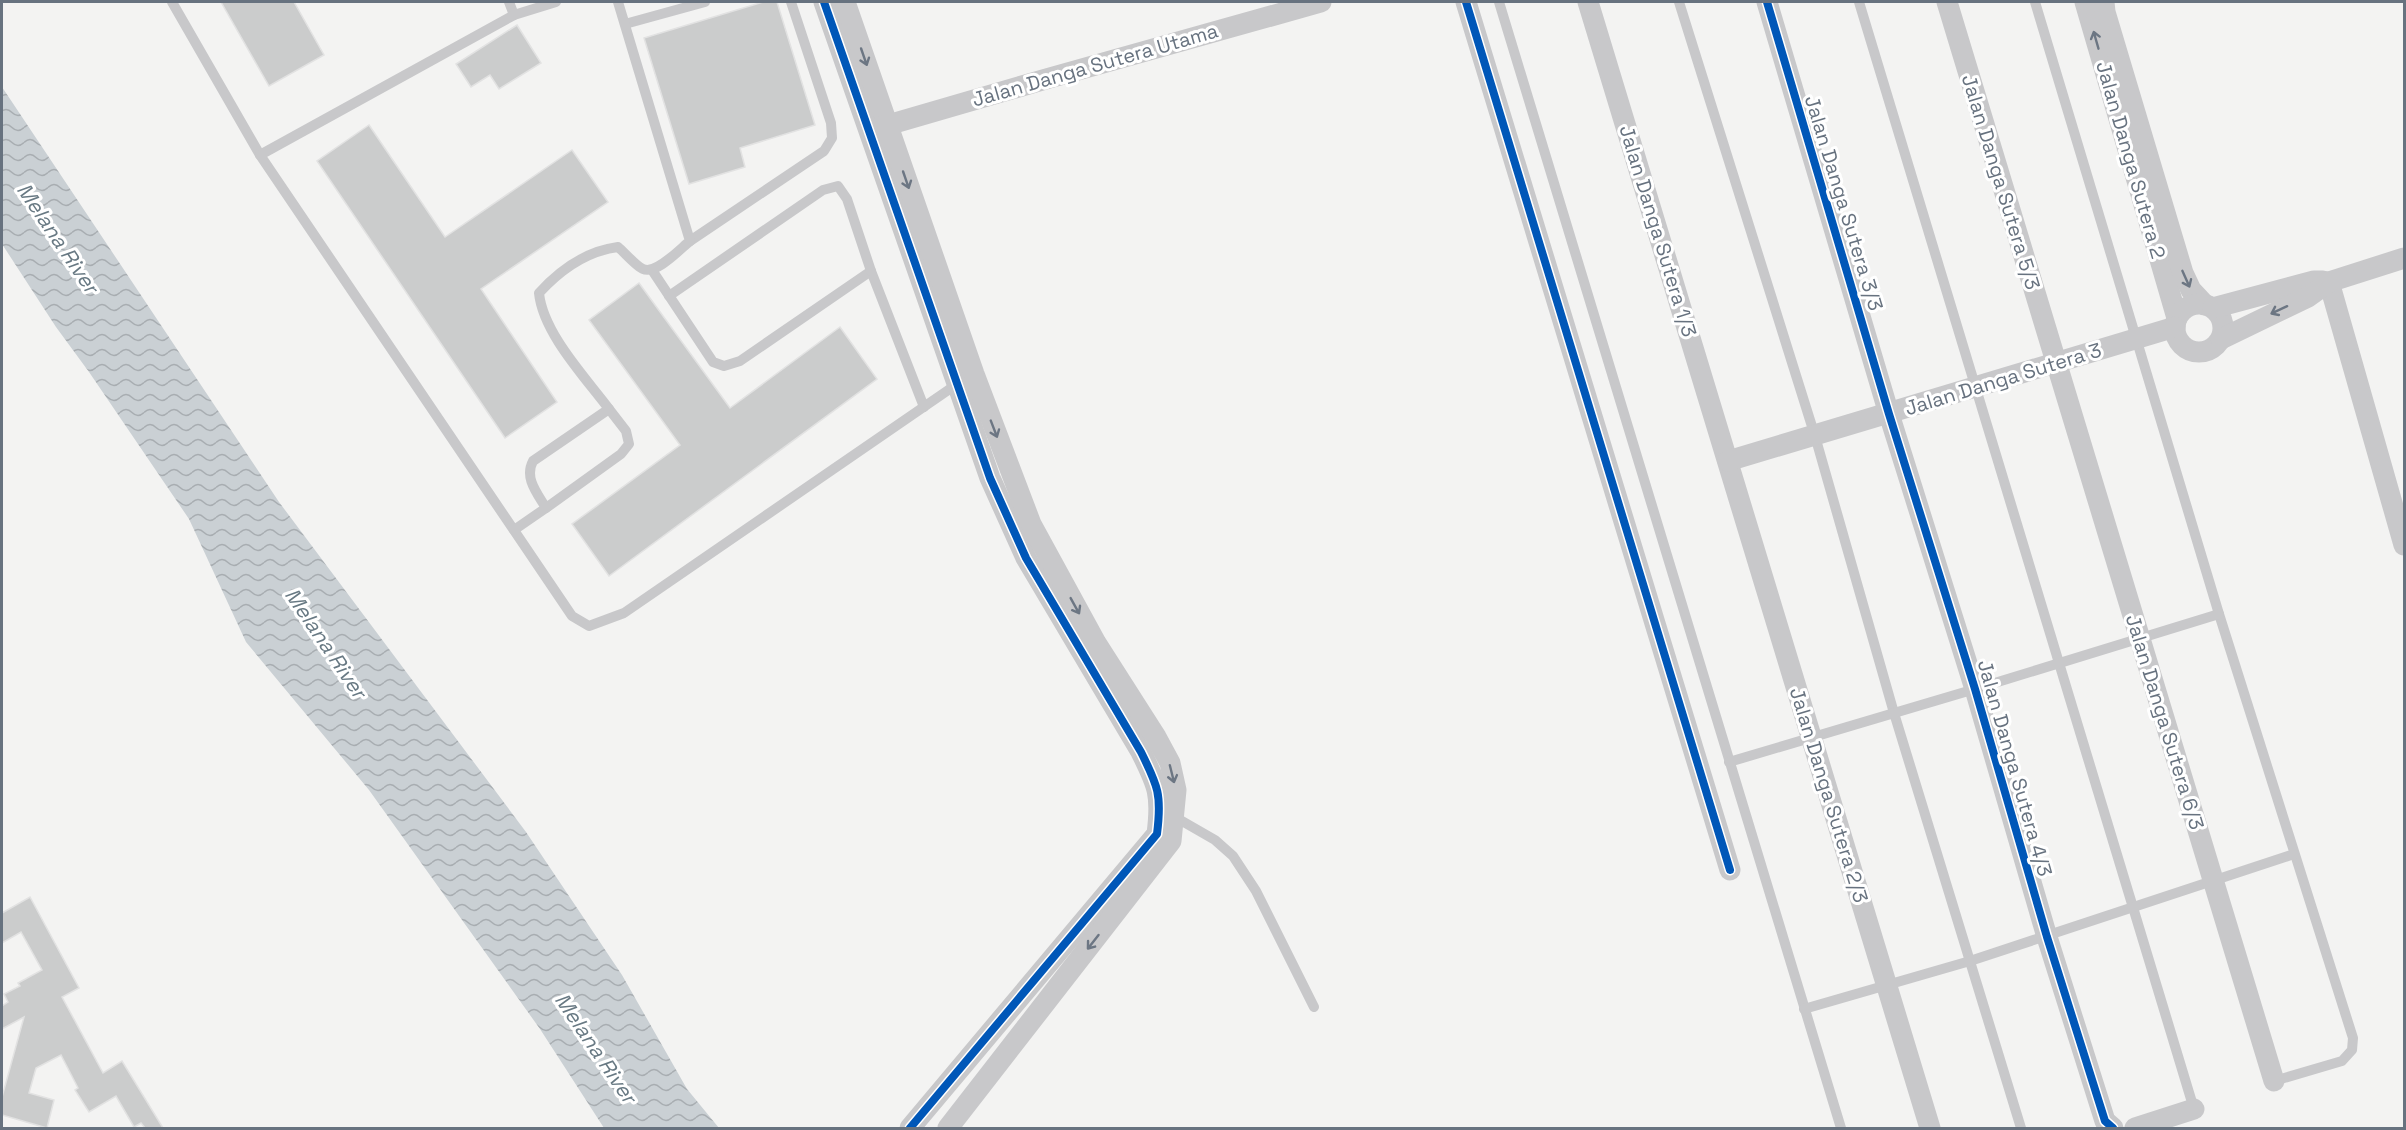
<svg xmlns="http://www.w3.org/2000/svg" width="2406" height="1130" viewBox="0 0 2406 1130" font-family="'Space Grotesk',sans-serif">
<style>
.water{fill:url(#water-waves)}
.building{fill:#cbcccc;stroke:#e2e2e2;stroke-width:1.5}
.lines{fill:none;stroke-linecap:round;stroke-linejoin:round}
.lane{stroke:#c8c8ca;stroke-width:10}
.street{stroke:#c8c8ca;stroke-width:21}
.cycleway-casing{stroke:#fff;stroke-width:11}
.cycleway{stroke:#0057b8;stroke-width:8}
.oneway{stroke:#6c7683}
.labels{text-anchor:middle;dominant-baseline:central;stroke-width:6;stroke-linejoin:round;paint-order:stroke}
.street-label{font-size:20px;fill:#67727f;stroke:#fff}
.water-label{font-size:21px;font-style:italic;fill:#687983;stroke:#fff}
</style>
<defs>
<pattern id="water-waves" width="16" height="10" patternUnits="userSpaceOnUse" patternTransform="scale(1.5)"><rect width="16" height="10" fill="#cad0d4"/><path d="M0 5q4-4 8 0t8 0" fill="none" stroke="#a8adb1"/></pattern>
</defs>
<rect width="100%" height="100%" fill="#f3f3f2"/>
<polygon class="water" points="2,87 279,502 526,832 622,975 687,1089 719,1128 604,1128 540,1029 369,790 246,642 189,519 89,372 56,327 2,244"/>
<g class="building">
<polygon points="221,2 294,2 324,55 269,86"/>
<polygon points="763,2 777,2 815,125 740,148 745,167 689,184 644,38"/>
<polygon points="517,25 541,63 499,89 490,75 471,87 456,64"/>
<polygon points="369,125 445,237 572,150 608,202 481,289 557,402 505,438 317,161"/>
<polygon points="639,283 730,408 840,327 877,379 609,576 572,524 680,445 589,320"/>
<polygon points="30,897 79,988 62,997 103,1073 122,1061 163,1128 145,1128 141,1123 134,1127 116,1096 89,1112 75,1090 78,1088 61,1055 36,1068 29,1093 54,1100 47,1128 2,1115 2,1097 24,1017 2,1029 2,1006 8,1002 4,994 20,986 18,983 42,970 21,932 2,943 2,913"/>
</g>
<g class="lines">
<g class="lane">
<polyline points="172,2 260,155"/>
<polyline points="509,2 514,15"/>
<polyline points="556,2 514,15 260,155 572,616 589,626 624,613 960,382"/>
<polyline points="1499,2 1841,1128"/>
<polyline points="1679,2 1815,436 1894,713 2021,1128"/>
<polyline points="1859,2 2194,1109"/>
<polyline points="2035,2 2219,614 2353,1038 2352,1050 2342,1061 2274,1081"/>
<polyline points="625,24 705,2"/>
<polyline points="690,241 824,151 832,138 831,123 791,2"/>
<polyline points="652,270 713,362 724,366 740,361 871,271 924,407"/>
<polyline points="669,296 823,190 838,186 847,199 871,271"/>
<polyline points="546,508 621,454 629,444 626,431 609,409"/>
<path d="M514,530L546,508C537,493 524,478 533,461L609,409C585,377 543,333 539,293C560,270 587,251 618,247C624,252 637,267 643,269C656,275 680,249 690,241L618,2"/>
<polyline points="1729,762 1975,689 2219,614"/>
<polyline points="1175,817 1215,840 1233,856 1256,891 1314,1007"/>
<polyline points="1804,1009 1970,961 2294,854"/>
</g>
<g class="street">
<path d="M824,2L990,478L1026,558L1141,752C1158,786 1162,795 1157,834L910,1128"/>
<polyline points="845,2 974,374 1031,524 1096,643 1156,737 1170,763 1176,790 1171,841 948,1128"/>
<polyline points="1466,2 1730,870"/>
<polyline points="1588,2 1930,1128"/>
<polyline points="1767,2 1889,414 1975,689 2047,937 2105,1121 2113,1128"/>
<polyline points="1947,2 2274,1081"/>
<polyline points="2085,2 2177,318"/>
<polyline points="2104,2 2105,12 2183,273 2191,290 2205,305"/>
<polyline points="874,129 1046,79 1321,2"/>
<polyline points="2329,282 2404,545"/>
<circle cx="2199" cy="328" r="24"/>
<polyline points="2213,308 2314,281 2323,281"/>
<polyline points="2221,339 2308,297 2329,282 2404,258"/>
<polyline points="1728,461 2175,327"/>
<polyline points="2135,1128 2194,1109"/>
</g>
<defs>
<g id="cycleway">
<path d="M824,2L990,478L1026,558L1141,752C1158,786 1162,795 1157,834L910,1128"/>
<polyline points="1466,2 1730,870"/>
<polyline points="1767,2 1889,414 1975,689 2047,937 2105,1121 2113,1128"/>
</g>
</defs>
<use href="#cycleway" class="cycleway-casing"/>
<use href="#cycleway" class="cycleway"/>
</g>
<defs><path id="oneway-shaft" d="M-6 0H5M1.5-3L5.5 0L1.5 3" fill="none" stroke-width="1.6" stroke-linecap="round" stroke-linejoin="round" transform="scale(1.5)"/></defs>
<g class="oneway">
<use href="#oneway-shaft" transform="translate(2096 40) rotate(-106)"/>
<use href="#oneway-shaft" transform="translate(864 57) rotate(71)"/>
<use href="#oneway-shaft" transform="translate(906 180) rotate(71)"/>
<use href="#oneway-shaft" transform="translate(2186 279) rotate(66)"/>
<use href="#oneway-shaft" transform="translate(2279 310) rotate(155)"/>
<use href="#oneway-shaft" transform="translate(994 429) rotate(69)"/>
<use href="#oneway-shaft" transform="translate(1075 606) rotate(61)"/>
<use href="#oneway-shaft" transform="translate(1172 774) rotate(76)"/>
<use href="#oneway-shaft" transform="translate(1093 942) rotate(128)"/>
</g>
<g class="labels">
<g class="street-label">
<text transform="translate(1095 65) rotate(-16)">Jalan Danga Sutera Utama</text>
<text transform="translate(2131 160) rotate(74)">Jalan Danga Sutera 2</text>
<text transform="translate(2001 182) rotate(73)">Jalan Danga Sutera 5/3</text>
<text transform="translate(1844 203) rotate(73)">Jalan Danga Sutera 3/3</text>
<text transform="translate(1658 231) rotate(73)">Jalan Danga Sutera 1/3</text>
<text transform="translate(2003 379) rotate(-17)">Jalan Danga Sutera 3</text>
<text transform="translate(2165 722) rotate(73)">Jalan Danga Sutera 6/3</text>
<text transform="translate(2015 768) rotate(74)">Jalan Danga Sutera 4/3</text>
<text transform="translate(1829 795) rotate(73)">Jalan Danga Sutera 2/3</text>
</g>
<g class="water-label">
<text transform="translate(58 238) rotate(56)">Melana River</text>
<text transform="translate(326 643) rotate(56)">Melana River</text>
<text transform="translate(596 1048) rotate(56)">Melana River</text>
</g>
</g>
<rect width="2406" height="1130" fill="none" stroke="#67727f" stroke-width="6"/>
</svg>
